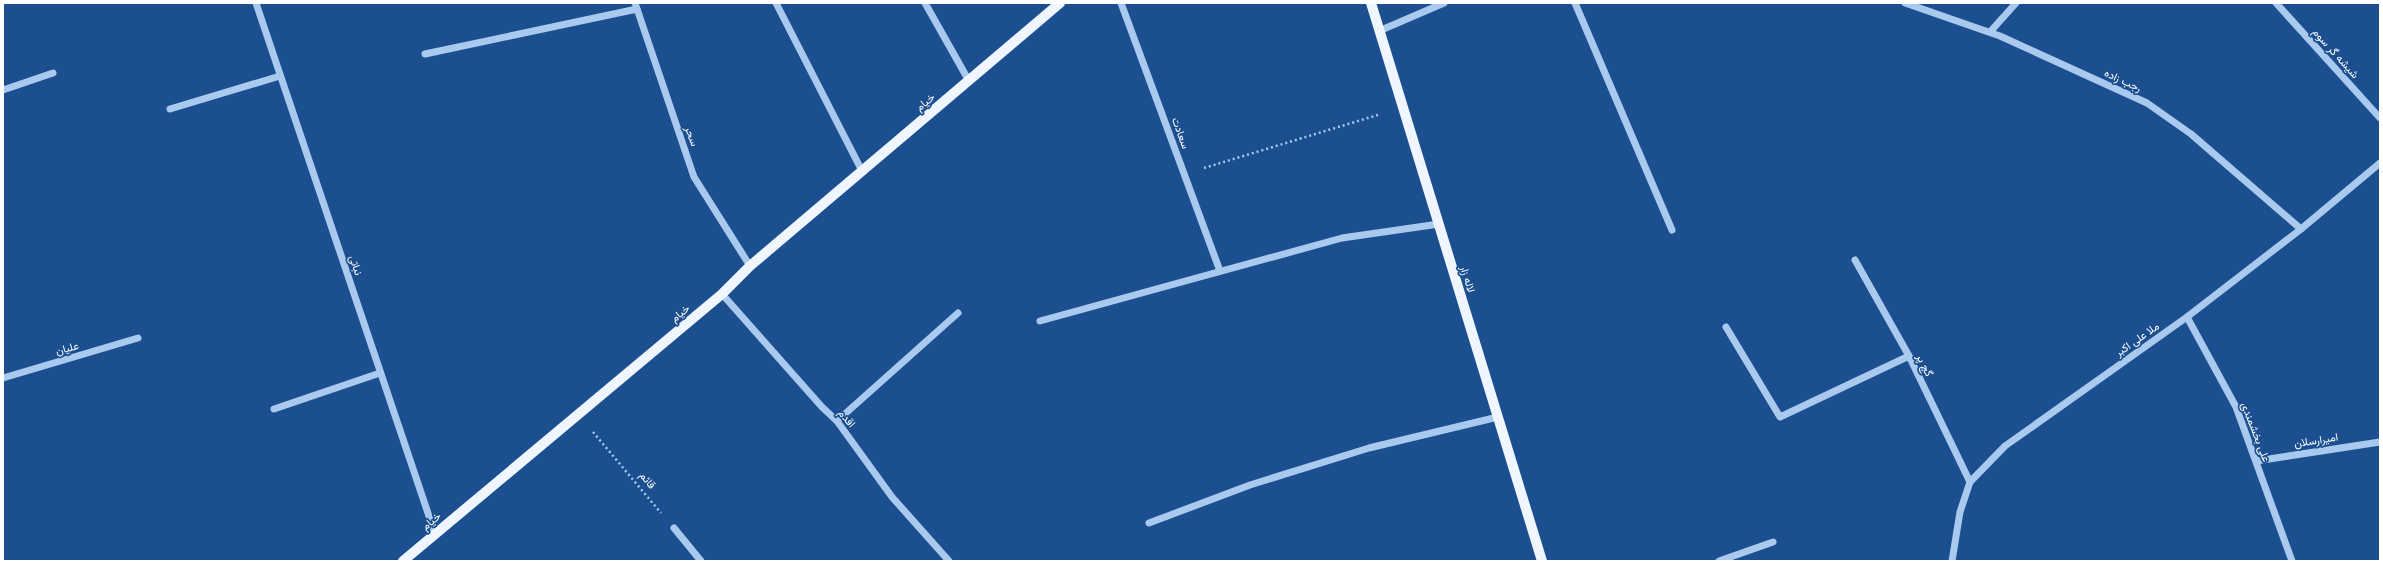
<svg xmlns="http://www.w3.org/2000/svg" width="2383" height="564" viewBox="0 0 2383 564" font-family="Helvetica,Vazirmatn,sans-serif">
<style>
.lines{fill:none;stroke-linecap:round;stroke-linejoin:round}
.path{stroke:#a9c9ee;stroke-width:2.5;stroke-dasharray:2 3;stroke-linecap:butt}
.minor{stroke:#a9c9ee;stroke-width:7}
.major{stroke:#f0f6ff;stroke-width:10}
.labels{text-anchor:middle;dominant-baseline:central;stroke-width:3.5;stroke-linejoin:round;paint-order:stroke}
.street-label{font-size:11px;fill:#fff;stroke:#1b4f8f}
</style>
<rect width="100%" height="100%" fill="#1b4f8f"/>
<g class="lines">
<g class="path">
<polyline points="1204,168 1381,114"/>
<polyline points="593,432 661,513"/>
</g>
<g class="minor">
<polyline points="256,3 435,534"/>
<polyline points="635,3 694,177 750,266"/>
<polyline points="776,3 862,171"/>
<polyline points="925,3 969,81"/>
<polyline points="1121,3 1220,271"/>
<polyline points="1575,3 1672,230"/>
<polyline points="1905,3 2000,36 2147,103 2191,134 2301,229"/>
<polyline points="2276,3 2380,118"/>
<polyline points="1379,31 1444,3"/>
<polyline points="1990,32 2016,3"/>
<polyline points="425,54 637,9"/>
<polyline points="3,90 53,73"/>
<polyline points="170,109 280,76"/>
<polyline points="1855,260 1909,356 1970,482"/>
<polyline points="722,294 822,407 837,421 892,497 949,561"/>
<polyline points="2187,317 2236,407 2292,561"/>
<polyline points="1040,321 1342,238 1439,224"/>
<polyline points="1726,327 1780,417 1909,356"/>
<polyline points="3,378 138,338"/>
<polyline points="274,409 380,373"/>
<polyline points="837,421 958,313"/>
<polyline points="2256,461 2380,442"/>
<polyline points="1149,523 1250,485 1369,448 1498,417"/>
<polyline points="674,528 701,561"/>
<polyline points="1719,561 1773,542"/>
<polyline points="1952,561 1960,512 1970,482 2005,446 2187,317 2301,229 2380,163"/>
</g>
<g class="major">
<polyline points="1371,3 1542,561"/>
<polyline points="403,561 722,294 750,266 1060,3"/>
</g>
</g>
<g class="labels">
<g class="street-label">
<text transform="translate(2336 53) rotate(48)">شیشه گر سوم</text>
<text transform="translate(2123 80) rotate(25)">رجب زاده</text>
<text transform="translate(925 102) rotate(-40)">خیام</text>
<text transform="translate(1181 133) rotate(70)">سعادت</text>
<text transform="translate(692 136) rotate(71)">سحر</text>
<text transform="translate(356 265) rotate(71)">نباتی</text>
<text transform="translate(1468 279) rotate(73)">لاله زار</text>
<text transform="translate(680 313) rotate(-39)">خیام</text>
<text transform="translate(2137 339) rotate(-35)">ملا علی اکبر</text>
<text transform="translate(67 348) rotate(-16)">علیان</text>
<text transform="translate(1925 365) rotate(64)">گچ پر</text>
<text transform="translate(847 418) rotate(50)">اقدم</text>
<text transform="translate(2256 432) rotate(69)">علی بخشمندی</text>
<text transform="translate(2316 440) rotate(-9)">امیرارسلان</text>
<text transform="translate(648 480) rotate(50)">قائم</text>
<text transform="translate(431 521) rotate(-40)">خیام</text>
</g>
</g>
<rect width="2383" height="564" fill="none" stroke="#ffffff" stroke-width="8"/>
</svg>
